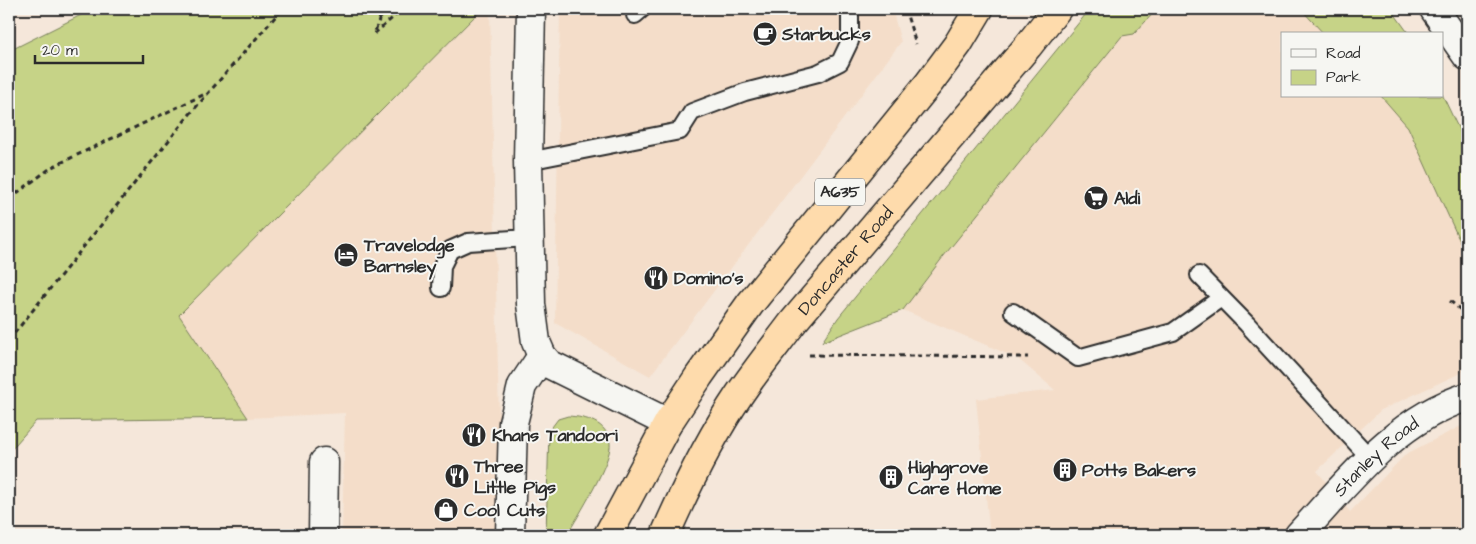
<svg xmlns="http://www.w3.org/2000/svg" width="1476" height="544" viewBox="0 0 1476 544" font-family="'Architects Daughter',sans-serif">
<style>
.built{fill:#f4ddc9}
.green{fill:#c6d387;stroke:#787f59}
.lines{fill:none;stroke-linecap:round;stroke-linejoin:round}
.service-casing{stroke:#2b2b2b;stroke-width:20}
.minor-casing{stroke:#2b2b2b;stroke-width:31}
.secondary-casing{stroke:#2b2b2b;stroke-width:31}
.trunk-casing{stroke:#2b2b2b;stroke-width:31}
.path{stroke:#2b2b2b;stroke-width:3;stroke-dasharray:5 4;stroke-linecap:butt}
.service{stroke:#f6f6f2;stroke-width:16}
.minor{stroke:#f6f6f2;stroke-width:28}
.secondary{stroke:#f6f6f2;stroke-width:28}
.trunk{stroke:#fedbac;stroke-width:28}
.labels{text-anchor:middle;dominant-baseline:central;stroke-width:4;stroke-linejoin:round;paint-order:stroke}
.shield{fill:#f6f6f2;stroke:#686867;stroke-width:1}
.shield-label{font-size:16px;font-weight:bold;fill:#2b2b2b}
.poi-label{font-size:18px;font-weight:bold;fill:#2b2b2b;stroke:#f6f6f2;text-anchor:start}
.street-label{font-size:18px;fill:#2b2b2b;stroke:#f6f6f2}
</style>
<rect width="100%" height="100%" fill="#f5e7da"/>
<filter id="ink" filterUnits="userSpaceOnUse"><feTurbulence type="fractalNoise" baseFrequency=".02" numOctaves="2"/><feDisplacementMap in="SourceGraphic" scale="10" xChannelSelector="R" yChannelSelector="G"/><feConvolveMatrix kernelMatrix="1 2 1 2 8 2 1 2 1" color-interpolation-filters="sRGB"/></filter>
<g filter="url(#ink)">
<g class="built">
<polygon points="482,9 490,9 499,420 495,535 342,535 345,413 248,418 179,315"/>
<polygon points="560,9 892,9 901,42 650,376 555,323"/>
<polygon points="1148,9 1326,9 1349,34 1282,34 1282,96 1407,96 1467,202 1467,370 1381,410 1317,471 1350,512 1406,454 1467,423 1467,535 990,535 976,399 1055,390 1017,358 903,310 943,257 1122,36"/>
</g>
<g class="green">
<polygon points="93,9 482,9 179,315 248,418 36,421 9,452 9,51"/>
<polygon points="1090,9 1157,9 1134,34 1122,36 943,257 903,310 822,342 838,318"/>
<polygon points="1301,9 1391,9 1409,34 1324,34"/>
<polygon points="1442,94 1461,134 1467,153 1467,257 1408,127 1381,96 1442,96"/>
<path d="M568,416C586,417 607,422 610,443C613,460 577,518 567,535H546L549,431L558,419Z"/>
</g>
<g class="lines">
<defs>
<g id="service">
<polyline points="635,15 642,9"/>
<polyline points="528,161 680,131 692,112 745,92 818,73 840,62 850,41 850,9"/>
<polyline points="1199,275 1247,324 1370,458"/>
<polyline points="441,288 442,266 450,250 468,242 528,238"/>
<polyline points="1013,312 1078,358 1173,332 1221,298"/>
</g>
<g id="minor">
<polyline points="531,9 528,161 531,304 536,342 542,356 549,364 668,423"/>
<polyline points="323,535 324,462"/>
<polyline points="510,535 513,423 522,386 542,356"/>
<path id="s1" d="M1299,535C1348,482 1396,419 1467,397"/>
</g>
<polyline id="secondary" points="1434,9 1467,56"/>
<g id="trunk">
<polyline points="608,535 668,423 699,376 750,304 929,83 958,44 979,9"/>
<path id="s2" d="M665,535C686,487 710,438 739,395C756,370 776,345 794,321L1028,46L1057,9"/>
</g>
</defs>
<use href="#service" class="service-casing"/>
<use href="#minor" class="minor-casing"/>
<use href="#secondary" class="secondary-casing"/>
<use href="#trunk" class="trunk-casing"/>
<g class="path">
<polyline points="383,9 374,34 403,9"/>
<polyline points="905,9 916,44"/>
<polyline points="9,199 52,167 205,94"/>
<polyline points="1450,301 1467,315"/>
<polyline points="9,340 190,114 282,9"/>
<polyline points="809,355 1028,357"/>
</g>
<use href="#service" class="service"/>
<use href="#minor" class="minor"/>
<use href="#secondary" class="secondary"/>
<use href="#trunk" class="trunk"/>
</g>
</g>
<defs>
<symbol id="cafe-disc" viewBox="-11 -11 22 22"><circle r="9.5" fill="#2b2b2b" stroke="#f6f6f2"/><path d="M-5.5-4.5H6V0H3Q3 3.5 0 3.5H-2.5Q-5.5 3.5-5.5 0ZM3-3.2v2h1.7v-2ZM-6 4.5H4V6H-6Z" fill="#fff"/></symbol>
<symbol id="supermarket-disc" viewBox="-11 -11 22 22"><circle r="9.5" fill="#2b2b2b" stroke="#f6f6f2"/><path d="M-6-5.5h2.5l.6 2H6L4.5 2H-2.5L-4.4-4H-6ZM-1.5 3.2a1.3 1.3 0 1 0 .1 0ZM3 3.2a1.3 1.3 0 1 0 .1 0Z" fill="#fff"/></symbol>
<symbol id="hotel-disc" viewBox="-11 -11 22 22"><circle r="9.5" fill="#2b2b2b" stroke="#f6f6f2"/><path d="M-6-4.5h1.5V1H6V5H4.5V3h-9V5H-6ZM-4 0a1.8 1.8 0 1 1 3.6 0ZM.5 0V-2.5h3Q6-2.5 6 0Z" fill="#fff"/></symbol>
<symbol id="restaurant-disc" viewBox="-11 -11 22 22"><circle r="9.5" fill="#2b2b2b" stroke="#f6f6f2"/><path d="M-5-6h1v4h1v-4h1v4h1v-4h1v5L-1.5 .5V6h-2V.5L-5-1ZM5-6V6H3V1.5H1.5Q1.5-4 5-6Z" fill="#fff"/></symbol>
<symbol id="building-disc" viewBox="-11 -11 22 22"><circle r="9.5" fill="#2b2b2b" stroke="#f6f6f2"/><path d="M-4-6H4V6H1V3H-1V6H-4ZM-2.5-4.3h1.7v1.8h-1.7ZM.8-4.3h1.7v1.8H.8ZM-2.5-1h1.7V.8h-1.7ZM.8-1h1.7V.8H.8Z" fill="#fff"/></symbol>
<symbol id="shop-disc" viewBox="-11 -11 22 22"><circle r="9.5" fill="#2b2b2b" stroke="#f6f6f2"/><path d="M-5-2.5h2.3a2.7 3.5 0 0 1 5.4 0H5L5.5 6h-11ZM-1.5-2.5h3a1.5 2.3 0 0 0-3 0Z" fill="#fff"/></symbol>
</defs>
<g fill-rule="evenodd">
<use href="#cafe-disc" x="751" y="20" width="28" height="28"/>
<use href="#supermarket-disc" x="1082" y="184" width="28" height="28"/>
<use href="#hotel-disc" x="332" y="241" width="28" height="28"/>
<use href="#restaurant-disc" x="642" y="264" width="28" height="28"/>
<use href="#restaurant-disc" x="460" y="421" width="28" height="28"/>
<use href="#building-disc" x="1051" y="456" width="28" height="28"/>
<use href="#restaurant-disc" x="443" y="462" width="28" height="28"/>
<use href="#building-disc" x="877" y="463" width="28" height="28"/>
<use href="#shop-disc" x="432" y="496" width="28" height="28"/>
</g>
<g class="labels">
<rect class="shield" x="815" y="178.5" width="50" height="27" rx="4"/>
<g class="shield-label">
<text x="840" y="192">A635</text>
</g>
<g class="poi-label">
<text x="782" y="34">Starbucks</text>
<text x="1114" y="198">Aldi</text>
<text x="364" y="245">Travelodge<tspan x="364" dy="21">Barnsley</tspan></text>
<text x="674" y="278">Domino's</text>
<text x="492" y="435">Khans Tandoori</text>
<text x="474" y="466">Three<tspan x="474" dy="21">Little Pigs</tspan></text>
<text x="908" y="467">Highgrove<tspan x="908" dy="21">Care Home</tspan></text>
<text x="1082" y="470">Potts Bakers</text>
<text x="464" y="510">Cool Cuts</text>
</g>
<g class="street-label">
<text stroke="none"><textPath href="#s2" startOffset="330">Doncaster Road</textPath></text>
<text stroke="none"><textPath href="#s1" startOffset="110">Stanley Road</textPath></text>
</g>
</g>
<rect width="1476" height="544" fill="none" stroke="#f6f6f2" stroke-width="30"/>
<rect x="15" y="15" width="1446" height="514" fill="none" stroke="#2b2b2b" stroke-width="2" filter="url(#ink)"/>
<rect x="1281" y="32" width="162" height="65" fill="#f6f6f2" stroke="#a5a5a2"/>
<rect x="1291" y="49" width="25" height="8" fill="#f6f6f2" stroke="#a5a5a2"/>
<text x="1326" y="58" font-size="15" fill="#2b2b2b">Road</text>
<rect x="1291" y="70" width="25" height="15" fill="#c6d387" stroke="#a5a5a2"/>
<text x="1326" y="82" font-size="15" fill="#2b2b2b">Park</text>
<path d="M35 55v8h108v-8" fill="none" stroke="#2b2b2b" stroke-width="2.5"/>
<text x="42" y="55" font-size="15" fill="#2b2b2b" stroke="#f6f6f2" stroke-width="4" paint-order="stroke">20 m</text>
</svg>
